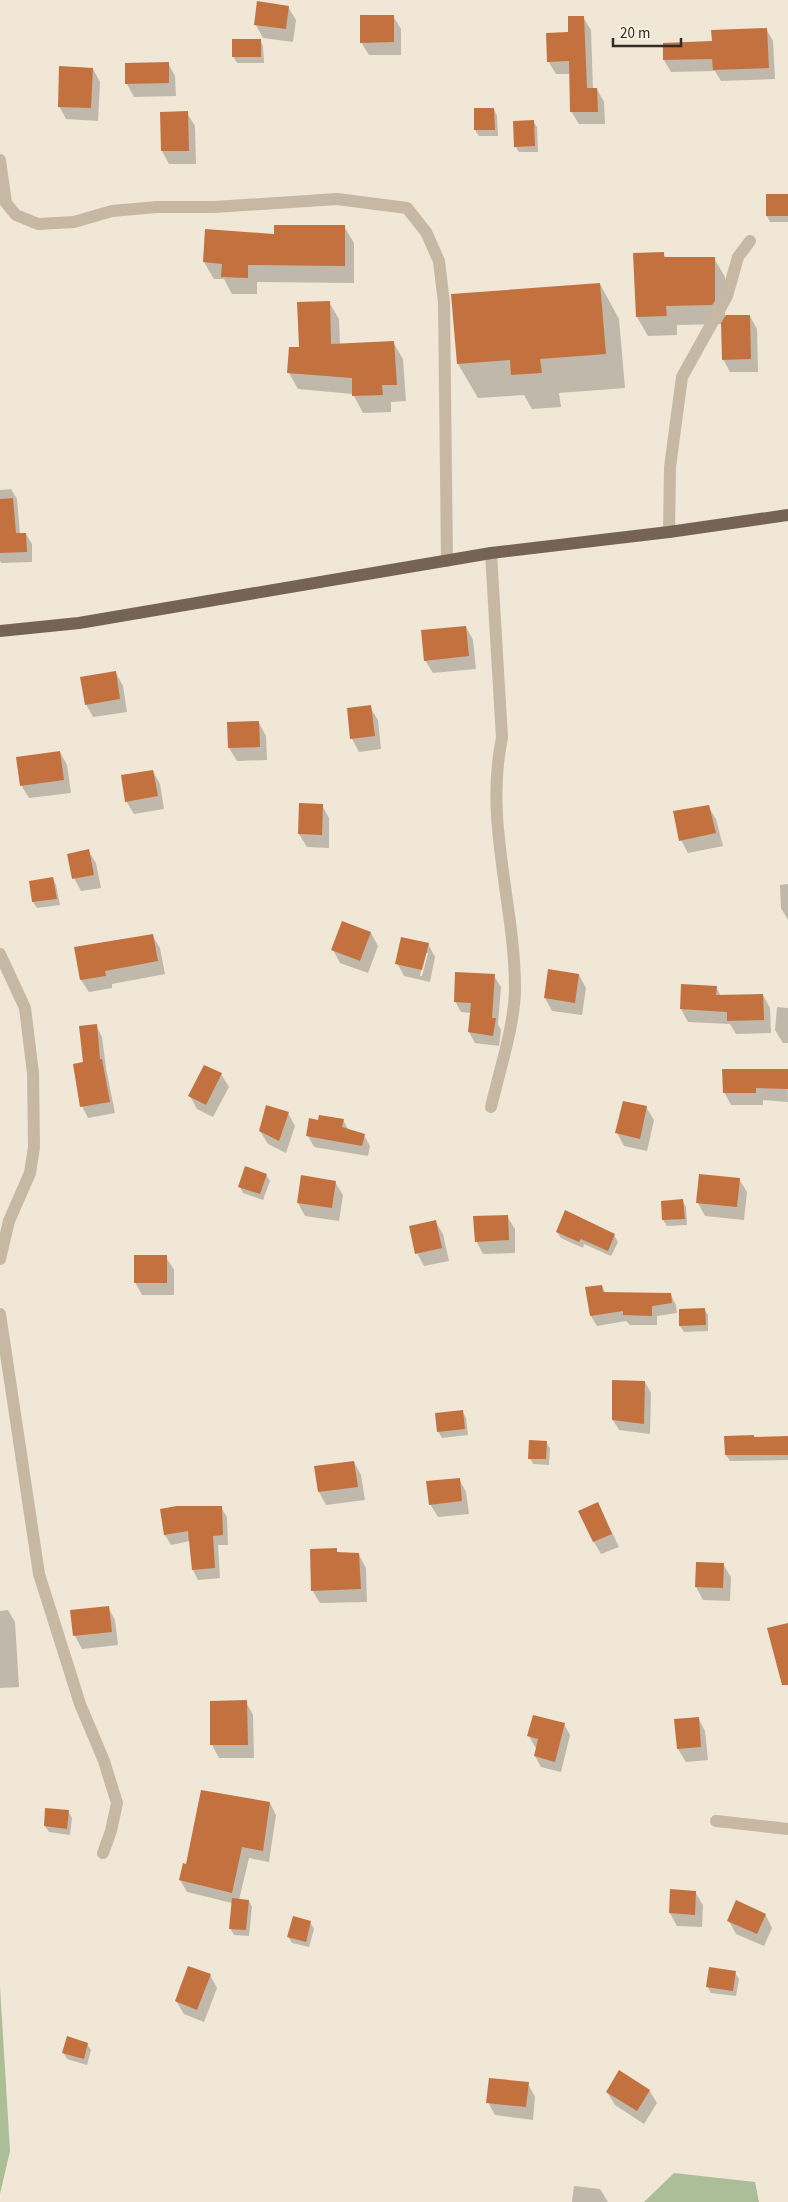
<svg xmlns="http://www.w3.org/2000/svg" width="788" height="2202" viewBox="0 0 788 2202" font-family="'Source Sans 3',sans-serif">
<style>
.green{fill:#acbe97}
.shadow{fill:#0003;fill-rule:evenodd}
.building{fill:#c47140}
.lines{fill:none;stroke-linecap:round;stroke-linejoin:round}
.minor{stroke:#c7b8a3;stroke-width:12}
.primary{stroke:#756456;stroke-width:12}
</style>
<rect width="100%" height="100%" fill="#f0e7d6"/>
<g class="green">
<polygon points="0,1987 10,2151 0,2194"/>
<polygon points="674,2173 755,2182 759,2202 644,2202"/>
</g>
<g class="shadow">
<polygon points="288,7 296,20 293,42 263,38 256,25"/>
<polygon points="393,16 401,29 401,55 369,55 361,42"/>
<polygon points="583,17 591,30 593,89 597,89 604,102 605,124 579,124 571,111 570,74 556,74 548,61"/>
<polygon points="766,29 773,41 775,79 721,81 715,71 671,72 664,60 664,44 713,42"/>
<polygon points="260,40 263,46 264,63 237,63 233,56"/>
<polygon points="168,63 175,76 176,96 134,97 127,84"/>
<polygon points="93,69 100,82 98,121 66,119 59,106"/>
<polygon points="475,109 494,109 497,116 498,136 479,136 475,130"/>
<polygon points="161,113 187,113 195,126 196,164 169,164 162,151"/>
<polygon points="533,121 537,127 538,152 519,152 515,146"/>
<polygon points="788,196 788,222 770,222 767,216"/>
<polygon points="344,226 354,243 354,283 257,282 257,294 232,294 224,279 214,279 204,262 275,235"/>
<polygon points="663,253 666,258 714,258 725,277 725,316 750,316 757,329 758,372 730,372 723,359 722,324 677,325 677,335 648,336 637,317 634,254"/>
<polygon points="600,284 619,319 625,388 559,393 561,407 532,409 524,395 478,398 458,364"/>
<polygon points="329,302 339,319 340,345 393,342 403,359 406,401 391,402 391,412 363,413 353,394 298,389 289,373"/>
<polygon points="11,489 17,499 20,534 26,534 32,544 32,562 1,563 0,561 0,490"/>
<polygon points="466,627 473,640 476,669 433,673 425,660"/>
<polygon points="116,673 123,686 127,712 93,717 86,704"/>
<polygon points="370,707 378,720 381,749 359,752 352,739"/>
<polygon points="259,723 266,736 267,760 237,761 229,748"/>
<polygon points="60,752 67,765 71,793 29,798 21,785"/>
<polygon points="153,771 160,784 164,809 134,814 126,801"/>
<polygon points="322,805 329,818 329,848 307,847 299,834"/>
<polygon points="708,806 716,819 723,846 688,853 681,840"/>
<polygon points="88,850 96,863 101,888 81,891 74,878"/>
<polygon points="53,878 56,885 60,905 37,908 33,902 30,882"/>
<polygon points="788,884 788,920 781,908 780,885"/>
<polygon points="343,922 371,933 378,946 368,973 340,963 333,950"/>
<polygon points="152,935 160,948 165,974 112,984 112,988 89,992 81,980"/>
<path d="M428,944L435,957L430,982L404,976L397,963ZM425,953H428L422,976H420Z"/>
<polygon points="579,975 586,988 582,1015 552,1011 545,998"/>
<polygon points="494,976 501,987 498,1024 501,1030 499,1046 475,1043 469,1032 471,1013 461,1012 455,1001"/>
<polygon points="682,985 716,987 721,996 763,995 770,1008 771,1033 736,1034 730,1024 688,1022 681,1009"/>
<polygon points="777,1007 788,1008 788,1043 783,1043 775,1030"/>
<polygon points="96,1025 102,1037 106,1068 115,1113 88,1118 82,1106 84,1063"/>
<polygon points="787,1063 788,1102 763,1100 763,1105 731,1105 724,1092 787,1070"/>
<polygon points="221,1074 229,1087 213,1117 197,1109 190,1096"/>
<polygon points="646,1107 654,1120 647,1151 624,1146 617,1133"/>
<polygon points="288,1113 295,1126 286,1153 268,1144 260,1131"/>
<polygon points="343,1120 349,1131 364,1135 370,1146 368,1156 314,1147 308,1136 319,1122"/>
<polygon points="266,1175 270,1181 263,1200 243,1193 240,1187"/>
<polygon points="739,1179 747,1192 744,1220 705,1216 698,1203"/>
<polygon points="335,1182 343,1195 339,1221 305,1216 298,1203"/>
<polygon points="682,1200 686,1207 687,1225 667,1226 663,1220 662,1202"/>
<polygon points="507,1216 515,1229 515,1253 483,1254 476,1241"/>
<polygon points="435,1221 443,1234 449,1261 424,1266 417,1253"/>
<polygon points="557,1232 614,1235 618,1242 611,1256 584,1244 583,1248 561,1238"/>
<polygon points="166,1257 174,1270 174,1295 142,1295 135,1282"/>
<polygon points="602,1286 606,1294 671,1295 676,1305 677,1313 657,1316 657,1325 630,1325 626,1321 597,1326 591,1316 586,1288"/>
<polygon points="704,1309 708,1315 708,1331 684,1332 680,1326"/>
<polygon points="645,1382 651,1393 650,1434 619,1430 613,1420"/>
<polygon points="462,1411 466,1418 468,1435 442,1438 438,1431"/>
<polygon points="755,1438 788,1438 788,1460 730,1461 726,1455"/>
<polygon points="546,1442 550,1448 549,1465 533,1464 530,1458"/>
<polygon points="354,1462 361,1475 365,1500 326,1505 319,1492"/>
<polygon points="459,1479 466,1492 469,1514 438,1517 430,1504"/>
<polygon points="598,1503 619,1547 601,1554 594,1542"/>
<polygon points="221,1507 227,1517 228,1545 218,1545 220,1578 198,1580 193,1570 190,1541 171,1545 165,1535 161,1510"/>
<polygon points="336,1549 338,1553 359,1555 366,1568 367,1602 320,1603 312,1590"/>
<polygon points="723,1564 731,1577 730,1601 703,1600 696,1587"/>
<polygon points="108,1607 115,1620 118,1645 82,1649 75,1636 72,1611"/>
<polygon points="8,1610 15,1622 19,1687 0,1688 0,1611"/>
<polygon points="211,1702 246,1702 253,1715 254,1758 219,1758 212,1745"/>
<polygon points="698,1718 705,1731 708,1760 686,1762 678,1749"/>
<polygon points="564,1724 570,1735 561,1772 541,1767 535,1756 537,1748 535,1747 529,1736"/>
<polygon points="270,1803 276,1815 269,1862 249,1858 239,1900 249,1901 252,1907 249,1936 234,1935 230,1928 232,1903 187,1892 180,1880 187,1866"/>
<polygon points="68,1811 72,1818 70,1835 49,1832 45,1826"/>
<polygon points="695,1892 703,1905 702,1927 677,1926 670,1913"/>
<polygon points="765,1914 772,1928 764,1946 736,1934 729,1921"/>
<polygon points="310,1922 314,1929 309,1947 292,1943 288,1936"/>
<polygon points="735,1973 739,1979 736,1996 711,1993 707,1986"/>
<polygon points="210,1975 217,1988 204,2022 184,2014 176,2001"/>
<polygon points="87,2044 91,2050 87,2065 67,2059 63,2052"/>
<polygon points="528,2084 535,2097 533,2120 495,2115 488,2102"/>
<polygon points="649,2090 657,2103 644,2124 615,2105 607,2092"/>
<polygon points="574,2186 600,2189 608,2202 572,2202"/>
</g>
<g class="building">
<polygon points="257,1 289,6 286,29 254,25"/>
<polygon points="360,15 394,15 394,42 360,43"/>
<polygon points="568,16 584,16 587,88 597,88 598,112 570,112 569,61 547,62 546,33 568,32"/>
<polygon points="767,28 769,68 713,70 712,59 663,60 663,43 712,41 711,30"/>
<rect x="232" y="39" width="29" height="18"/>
<polygon points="169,62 169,83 125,84 125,63"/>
<polygon points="59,66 93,68 91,108 58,107"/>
<polygon points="474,108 494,108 495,130 474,130"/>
<polygon points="188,111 189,151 161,151 160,112"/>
<polygon points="534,120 535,146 514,147 513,121"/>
<rect x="766" y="194" width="22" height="22"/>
<polygon points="274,225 345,225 345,266 248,265 248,278 221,277 222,264 203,262 205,229 274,234"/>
<polygon points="664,252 664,257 715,257 715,301 712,305 666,306 667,316 636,317 633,253"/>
<polygon points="600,283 606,354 540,359 542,373 511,375 510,360 457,364 451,294"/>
<polygon points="330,301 331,344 394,341 397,385 382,385 383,395 352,396 352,378 287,373 289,347 299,347 297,302"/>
<polygon points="726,315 750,315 751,359 722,360 721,323"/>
<polygon points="13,498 16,533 26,533 27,552 0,553 0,499"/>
<polygon points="466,626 469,656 424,661 421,630"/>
<polygon points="116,671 120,699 85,705 80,677"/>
<polygon points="371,705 375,736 350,739 347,708"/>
<polygon points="259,721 260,747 228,748 227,722"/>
<polygon points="60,751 64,780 20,786 16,757"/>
<polygon points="153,770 158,796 125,802 121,775"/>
<polygon points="299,803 323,804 322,835 298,834"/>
<polygon points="709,805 716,833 679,841 673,811"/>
<polygon points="89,849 94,875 72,879 67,854"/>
<polygon points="53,877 57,899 32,902 29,881"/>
<polygon points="342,921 371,932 360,961 331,950"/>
<polygon points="153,934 158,961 105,971 106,976 80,980 74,947"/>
<polygon points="401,937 429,943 422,970 395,964"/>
<polygon points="548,969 579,974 575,1003 544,998"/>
<polygon points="455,972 495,974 492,1018 496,1018 493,1036 468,1032 471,1003 454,1002"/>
<polygon points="681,984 717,986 716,995 763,994 764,1020 727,1021 727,1012 680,1009"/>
<polygon points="97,1024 100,1059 102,1059 110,1102 80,1107 73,1064 83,1062 79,1026"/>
<polygon points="204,1065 222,1073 206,1105 188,1096"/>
<polygon points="722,1069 788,1069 788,1089 756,1088 756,1093 723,1093"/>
<polygon points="623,1101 647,1106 640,1139 615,1133"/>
<polygon points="266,1105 289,1112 279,1141 259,1131"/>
<polygon points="319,1115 344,1119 342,1127 365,1134 362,1146 306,1136 309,1118 318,1120"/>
<polygon points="245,1166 267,1174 260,1194 238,1187"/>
<polygon points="699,1174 740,1178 737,1207 696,1203"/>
<polygon points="301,1175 336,1181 332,1208 297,1203"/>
<polygon points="683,1199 685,1219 662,1220 661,1201"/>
<polygon points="565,1210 615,1234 608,1251 581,1239 579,1242 556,1232"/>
<polygon points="508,1215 509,1240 475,1242 473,1216"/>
<polygon points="436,1220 442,1248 415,1254 409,1226"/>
<rect x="134" y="1255" width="33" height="28"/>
<polygon points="602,1285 603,1292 671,1293 672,1303 652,1306 652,1316 623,1315 623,1311 590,1316 585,1287"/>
<polygon points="705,1308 706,1325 679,1326 679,1309"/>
<polygon points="612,1380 645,1381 644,1424 612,1420"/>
<polygon points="463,1410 465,1429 437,1432 435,1413"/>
<polygon points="754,1435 754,1437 788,1436 788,1455 725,1455 724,1436"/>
<polygon points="529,1440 547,1441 546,1459 528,1459"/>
<polygon points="354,1461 358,1487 318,1492 314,1466"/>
<polygon points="460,1478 462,1501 429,1505 426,1481"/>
<polygon points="598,1502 612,1534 593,1542 578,1511"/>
<polygon points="177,1506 222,1506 223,1535 213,1536 215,1568 192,1570 188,1531 164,1535 160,1509"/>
<polygon points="337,1548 337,1552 359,1553 361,1589 311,1591 310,1549"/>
<polygon points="696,1562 724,1563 723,1588 695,1587"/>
<polygon points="109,1606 112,1632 73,1636 70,1610"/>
<polygon points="788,1623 788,1685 782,1685 767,1628"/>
<polygon points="247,1700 248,1745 210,1745 210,1701"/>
<polygon points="533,1715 565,1723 555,1762 534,1756 538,1739 527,1736"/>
<polygon points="699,1717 701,1747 677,1749 674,1719"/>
<polygon points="201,1790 270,1802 263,1851 242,1847 232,1893 179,1880 183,1863 186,1864"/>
<polygon points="45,1808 69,1810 67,1829 44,1826"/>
<polygon points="670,1889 696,1891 695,1915 669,1913"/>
<polygon points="232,1898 249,1900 246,1930 229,1929"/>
<polygon points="736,1900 766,1914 757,1934 727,1921"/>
<polygon points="293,1916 311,1921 306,1942 287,1937"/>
<polygon points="188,1966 211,1974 197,2010 175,2001"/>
<polygon points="709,1967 736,1971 733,1991 706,1987"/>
<polygon points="67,2036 88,2043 84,2059 62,2053"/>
<polygon points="619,2070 650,2090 637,2111 606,2092"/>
<polygon points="489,2078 529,2082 526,2107 486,2103"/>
</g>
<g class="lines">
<g class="minor">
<polyline points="0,160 6,203 16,215 38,224 74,222 112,211 157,207 214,207 337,199 407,208 426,232 439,261 444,303 447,561"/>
<polyline points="669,532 670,467 682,377 727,296 738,257 750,241"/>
<polyline points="0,954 25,1008 33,1073 34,1147 30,1173 9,1221 0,1259"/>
<path d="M491,1107C499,1072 515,1024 515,988C515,905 484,821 502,738L491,553"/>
<polyline points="0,1314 39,1574 80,1704 104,1761 117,1803 111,1831 103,1853"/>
<polyline points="716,1821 788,1829"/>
</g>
<polyline class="primary" points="0,631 79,623 491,553 669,532 788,515"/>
</g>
<path d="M613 38v8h68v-8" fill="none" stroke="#332b25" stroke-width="2.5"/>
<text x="620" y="38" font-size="15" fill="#332b25" stroke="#f8f1e2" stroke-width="4" paint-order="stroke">20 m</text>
</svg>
